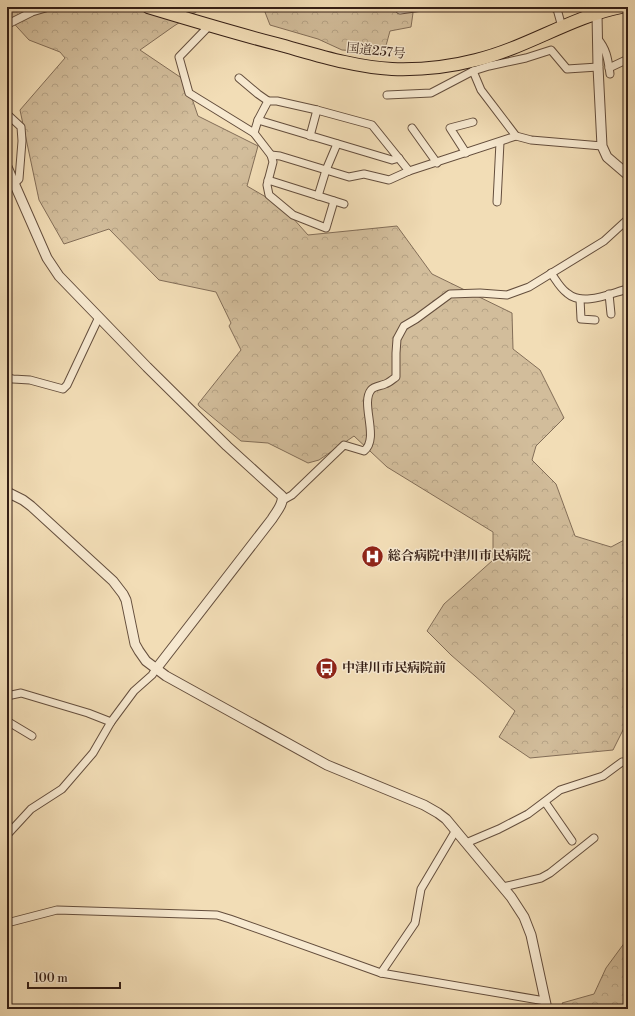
<svg xmlns="http://www.w3.org/2000/svg" width="635" height="1016" viewBox="0 0 635 1016" font-family="'Libre Bodoni','Noto Serif JP',serif">
<style>
.forest{fill:url(#forest-crowns);stroke:#836e58}
.lines{fill:none;stroke-linecap:round;stroke-linejoin:round}
.minor-casing{stroke:#644e3d;stroke-width:9}
.tertiary-casing{stroke:#644e3d;stroke-width:11}
.trunk-casing{stroke:#341e15;stroke-width:14}
.minor{stroke:#f7e9d0;stroke-width:7}
.tertiary{stroke:#f7e9d0;stroke-width:9}
.trunk{stroke:#f2ddb6;stroke-width:12}
.labels{text-anchor:middle;dominant-baseline:central;stroke-width:3;stroke-linejoin:round;paint-order:stroke}
.street-label{font-size:13px;fill:#341e15;stroke:#f7e9d0}
.poi-label{font-size:13px;font-weight:bold;fill:#341e15;stroke:#f7e9d0;text-anchor:start}
</style>
<defs>
<pattern id="forest-crowns" width="20" height="18" patternUnits="userSpaceOnUse"><rect width="20" height="18" fill="#d2bd9b"/><path d="M2 6a3 3 0 1 1 6 0M12 15a3 3 0 1 1 6 0" fill="none" stroke="#b5a285"/></pattern>
</defs>
<rect width="100%" height="100%" fill="#f2ddb6"/>
<filter id="stains"><feTurbulence type="fractalNoise" baseFrequency=".005" numOctaves="4"/><feColorMatrix values="0 0 0 0 .2 0 0 0 0 .09 0 0 0 0 .02 0 0 0 .5 -.17"/></filter>
<radialGradient id="worn" r=".72"><stop offset=".6" stop-color="#630" stop-opacity="0"/><stop offset="1" stop-color="#630" stop-opacity=".3"/></radialGradient>
<g class="forest">
<polygon points="7,7 204,7 174,26 140,50 186,81 198,116 258,146 247,186 283,207 308,235 397,226 432,274 512,313 513,349 540,370 564,418 536,446 532,460 556,484 575,536 611,547 628,538 628,724 626,724 613,750 530,758 499,737 515,711 451,655 427,631 444,604 493,560 493,532 387,467 354,436 319,460 308,463 268,443 241,441 199,406 198,404 241,350 229,326 231,323 216,292 159,280 109,229 64,244 39,200 20,110 65,58 60,52 29,40 7,16"/>
<polygon points="263,7 410,7 413,13 411,27 390,31 384,53 342,50 318,39 270,25"/>
<polygon points="628,938 628,1009 566,1009 562,1003 594,994 606,968"/>
</g>
<g class="lines">
<defs>
<g id="minor">
<polyline points="552,7 557,9 562,27"/>
<polyline points="400,10 422,7"/>
<polyline points="7,23 10,23 32,12 49,7"/>
<polyline points="209,26 179,57 189,93 254,133 271,155 273,162 267,185 269,195 293,215 326,228 334,201"/>
<path d="M597,38C607,49 608,60 610,74"/>
<polyline points="609,68 628,59"/>
<polyline points="473,71 481,90 516,136 531,140 602,146"/>
<polyline points="239,78 258,94 268,101"/>
<polyline points="387,95 431,93 473,71 489,66 526,58 551,50 567,69 598,67"/>
<polyline points="7,114 21,127 22,141 19,179 14,184"/>
<polyline points="258,120 392,160 399,158"/>
<polyline points="412,128 437,163"/>
<polyline points="254,133 258,120 268,101 277,101 317,110 372,125 409,171"/>
<polyline points="310,136 317,110"/>
<polyline points="466,153 450,128 473,122"/>
<polyline points="271,155 280,156 349,177 364,174 389,180 409,171 516,136"/>
<polyline points="268,180 344,204"/>
<polyline points="318,196 326,170 337,144"/>
<polyline points="497,202 500,142"/>
<path d="M551,273C556,280 560,288 567,293C583,307 611,293 628,289"/>
<polyline points="609,294 611,314"/>
<polyline points="580,299 581,319 595,320"/>
<polyline points="7,378 13,379 30,380 63,389 67,385 99,317"/>
<path d="M283,500L292,495L344,445L364,451C380,438 360,404 371,390C374,386 381,386 385,384C389,383 393,379 396,377V353L397,339L404,326L416,319L450,294L480,293L507,295L529,287L604,241L628,219"/>
<polyline points="7,696 21,693 88,713 111,722"/>
<polyline points="7,721 32,736"/>
<polyline points="545,802 572,841"/>
<polyline points="7,835 31,809 62,789 93,753 111,722 134,691 152,675 156,669"/>
<polyline points="466,843 499,829 528,814 560,790 603,776 622,762"/>
<polyline points="503,887 541,878 550,873 594,838"/>
<polyline points="7,923 57,910 217,915 230,919 381,973 545,1001"/>
<polyline points="381,973 415,923 421,889 456,830"/>
</g>
<g id="tertiary">
<polyline points="597,14 598,67 602,146 607,157 628,175"/>
<path d="M7,167L47,258L59,276L147,367L227,446L282,496C284,504 276,512 272,519L156,669"/>
<polyline points="7,492 23,500 31,506 113,581 123,594 126,600 135,644 139,651 146,661 166,676 327,765 424,805 438,813 446,819 511,897 524,917 531,935 547,1009"/>
</g>
<path id="trunk" d="M148,7C191,20 234,33 277,44C314,54 353,67 392,69C420,70 449,67 476,60C526,48 571,17 621,7"/>
</defs>
<use href="#minor" class="minor-casing"/>
<use href="#tertiary" class="tertiary-casing"/>
<use href="#trunk" class="trunk-casing"/>
<use href="#minor" class="minor"/>
<use href="#tertiary" class="tertiary"/>
<use href="#trunk" class="trunk"/>
</g>
<defs>
<symbol id="hospital-disc" viewBox="-11 -11 22 22"><circle r="9.5" fill="#8f2418" stroke="#f7e9d0"/><path d="M-5-5h3v3.5h4V-5h3V5h-3V1.5h-4V5h-3Z" fill="#fff"/></symbol>
<symbol id="bus-disc" viewBox="-11 -11 22 22"><circle r="9.5" fill="#8f2418" stroke="#f7e9d0"/><path d="M-5-6H5V4H4V6H2V4H-2V6H-4V4H-5ZM-3.5-4V0h7V-4ZM-3.5 1.2v1.5H-2V1.2ZM2 1.2v1.5H3.5V1.2Z" fill="#fff"/></symbol>
</defs>
<g fill-rule="evenodd">
<use href="#hospital-disc" x="360" y="544" width="25" height="25"/>
<use href="#bus-disc" x="314" y="656" width="25" height="25"/>
</g>
<g class="labels">
<g class="street-label">
<text transform="translate(376 51) rotate(6)">国道257号</text>
</g>
<g class="poi-label">
<text x="388" y="556">総合病院中津川市民病院</text>
<text x="342" y="668">中津川市民病院前</text>
</g>
</g>
<rect width="635" height="1016" fill="none" stroke="#f2ddb6" stroke-width="24"/>
<rect x="8" y="8" width="619" height="1000" fill="none" stroke="#341e15" stroke-width="2"/>
<rect x="12" y="12" width="611" height="992" fill="none" stroke="#341e15"/>
<path d="M28 982v6h92v-6" fill="none" stroke="#341e15" stroke-width="2"/>
<text x="34" y="982" font-size="12" fill="#341e15" stroke="#f7e9d0" stroke-width="3" paint-order="stroke">100 m</text>
<rect width="100%" height="100%" filter="url(#stains)"/>
<rect width="100%" height="100%" fill="url(#worn)"/>
</svg>
